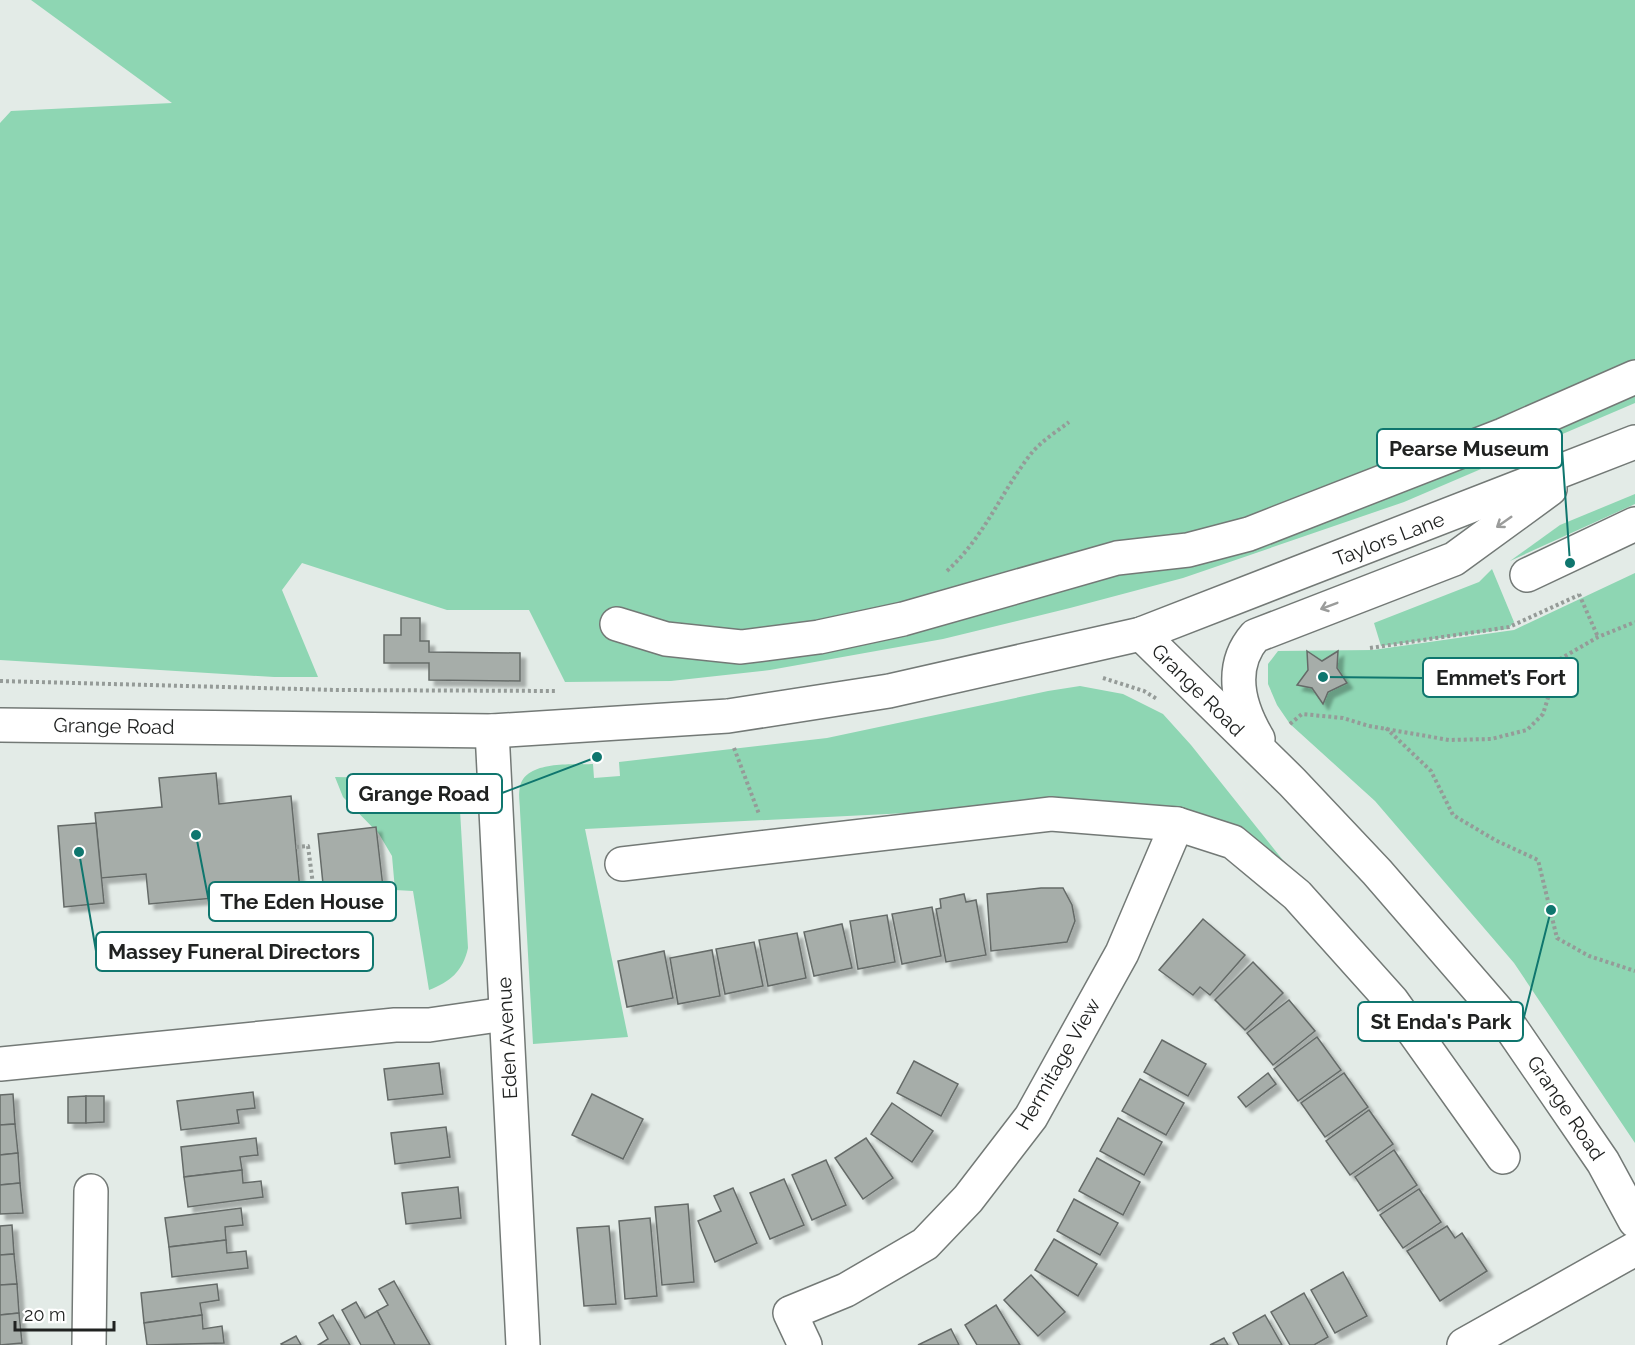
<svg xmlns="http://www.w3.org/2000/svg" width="1635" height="1345" viewBox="0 0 1635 1345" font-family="Raleway,sans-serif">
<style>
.green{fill:#8ed6b3}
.building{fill:#a6ada9;stroke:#656b68;stroke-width:1.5;filter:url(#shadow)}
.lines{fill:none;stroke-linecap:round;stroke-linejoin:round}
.minor-casing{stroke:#737976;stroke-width:36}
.major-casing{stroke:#737976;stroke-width:36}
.path{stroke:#959b98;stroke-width:4;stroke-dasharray:3 3;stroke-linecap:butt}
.minor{stroke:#fff;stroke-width:33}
.major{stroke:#fff;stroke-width:33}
.oneway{stroke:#9b9c9b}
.labels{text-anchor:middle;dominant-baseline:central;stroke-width:4.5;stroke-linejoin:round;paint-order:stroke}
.street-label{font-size:20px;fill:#202221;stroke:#fff}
.leader{fill:none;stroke:#0f766e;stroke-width:2}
.callout-dot{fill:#0f766e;stroke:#fff;stroke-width:2}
.callout{fill:#fff;stroke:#0f766e;stroke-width:2}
.callout-label{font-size:21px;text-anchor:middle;font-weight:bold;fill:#202221}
</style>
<defs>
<filter id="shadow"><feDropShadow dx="5.5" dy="5.5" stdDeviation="1.5" flood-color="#0004"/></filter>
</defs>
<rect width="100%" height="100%" fill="#e3ebe7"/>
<g class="green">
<polygon points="31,0 1635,0 1635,403 1404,502 1183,578 1070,608 943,639 770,670 671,681 565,682 529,610 447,610 302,563 282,590 318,677 274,677 0,660 0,123 11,111 172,103"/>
<polygon points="1635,494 1635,504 1510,561 1560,525"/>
<polygon points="1492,569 1514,622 1508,629 1381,646 1374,623 1479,582"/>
<polygon points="1635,573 1635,1143 1514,963 1375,801 1290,724 1277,705 1268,684 1268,664 1278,651 1373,650 1514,630"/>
<path d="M1080,686L1123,694L1163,714L1191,745L1286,864L1237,831L1028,807L585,829L628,1037L533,1044L520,811C520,803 518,794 520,787C525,760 573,765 593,764L594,778L620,776L619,762L827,738L1048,691Z"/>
<path d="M335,777L436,779L450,784L459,793L468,948C463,971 450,982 429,990L413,891L395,890L392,856L379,834L343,797Z"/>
</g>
<g class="building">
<polygon points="401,618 420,618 420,641 429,641 429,652 520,653 520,681 429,680 429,663 384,663 384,635 401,635"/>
<polygon points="1307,651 1322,661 1338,651 1337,668 1347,683 1328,692 1323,704 1312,688 1297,685 1308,670"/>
<polygon points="216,773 219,804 291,796 300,890 149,904 146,874 101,878 95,813 162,807 159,778"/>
<polygon points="96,823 104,903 64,907 58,826"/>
<polygon points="376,827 383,887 336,893 335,883 323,884 318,834"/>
<polygon points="1041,888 1063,888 1072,905 1075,921 1067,942 991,951 987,894"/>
<polygon points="964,894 966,902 976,900 986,955 946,962 936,909 941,908 940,899"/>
<polygon points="932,907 941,956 902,964 892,914"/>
<polygon points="887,915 895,962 858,969 850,921"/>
<polygon points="1203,919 1245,955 1210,995 1200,987 1193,995 1159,970"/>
<polygon points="842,924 852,968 814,976 804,932"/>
<polygon points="797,933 806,978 768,986 759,940"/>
<polygon points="754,942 763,986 725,994 716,949"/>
<polygon points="712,950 720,996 678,1004 670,958"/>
<polygon points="664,951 673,998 627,1007 618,961"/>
<polygon points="1253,962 1283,993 1245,1030 1215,1000"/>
<polygon points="1289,1000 1315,1031 1273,1065 1247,1033"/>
<polygon points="1317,1037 1341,1070 1298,1101 1274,1069"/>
<polygon points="1162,1040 1206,1064 1188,1096 1144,1072"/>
<polygon points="914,1061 958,1084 941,1116 897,1093"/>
<polygon points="439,1063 443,1094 388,1100 384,1069"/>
<polygon points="1268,1073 1276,1084 1246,1107 1238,1097"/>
<polygon points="1344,1073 1368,1107 1325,1137 1301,1103"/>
<polygon points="1140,1079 1184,1103 1166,1135 1122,1111"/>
<polygon points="253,1092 255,1108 237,1110 239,1123 181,1130 177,1101"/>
<polygon points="13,1094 15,1124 0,1125 0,1095"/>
<polygon points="592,1094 643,1119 623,1159 572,1135"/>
<polygon points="86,1096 86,1123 68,1123 68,1097"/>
<polygon points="86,1096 104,1096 104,1122 86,1123"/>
<polygon points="892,1103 933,1131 912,1162 871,1134"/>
<polygon points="1369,1110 1393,1144 1350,1175 1326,1141"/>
<polygon points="1118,1118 1162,1142 1144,1175 1100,1151"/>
<polygon points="15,1124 18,1153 0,1155 0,1125"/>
<polygon points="446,1127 450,1157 395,1164 391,1133"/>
<polygon points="256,1138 258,1155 240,1157 242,1170 184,1177 181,1147"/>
<polygon points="866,1138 893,1178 863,1199 835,1158"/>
<polygon points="1394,1150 1417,1185 1378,1211 1355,1177"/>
<polygon points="18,1153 20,1183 0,1185 0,1155"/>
<polygon points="1097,1158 1140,1182 1123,1215 1079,1191"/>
<polygon points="826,1160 846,1205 812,1220 792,1175"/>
<polygon points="242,1170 243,1183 261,1181 263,1197 188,1207 184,1177"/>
<polygon points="784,1179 804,1225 770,1239 750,1193"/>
<polygon points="20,1183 23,1213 0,1214 0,1185"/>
<polygon points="458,1187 461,1218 406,1224 402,1193"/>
<polygon points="733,1188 757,1243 715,1262 698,1221 721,1211 714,1196"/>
<polygon points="1419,1189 1441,1222 1403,1248 1380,1215"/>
<polygon points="1074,1199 1118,1223 1100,1255 1057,1231"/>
<polygon points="688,1204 694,1282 662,1285 655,1207"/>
<polygon points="241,1208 243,1225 225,1227 226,1240 169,1247 165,1218"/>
<polygon points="650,1218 657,1296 625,1299 619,1221"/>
<polygon points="12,1225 14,1254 0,1255 0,1226"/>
<polygon points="609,1226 616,1304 584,1306 577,1228"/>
<polygon points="1447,1226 1455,1238 1462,1233 1487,1271 1440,1301 1407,1251"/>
<polygon points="1054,1239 1097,1264 1078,1296 1035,1270"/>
<polygon points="226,1240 227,1253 246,1251 248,1268 172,1277 169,1247"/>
<polygon points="14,1254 17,1284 0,1285 0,1255"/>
<polygon points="1343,1272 1367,1316 1335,1333 1311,1290"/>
<polygon points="1031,1275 1065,1312 1038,1336 1004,1300"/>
<polygon points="394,1281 430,1345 395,1345 377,1311 388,1305 379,1289"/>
<polygon points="17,1284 19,1313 0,1315 0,1285"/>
<polygon points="217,1284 219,1300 200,1303 202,1315 144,1323 141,1293"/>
<polygon points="1304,1293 1328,1337 1314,1345 1290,1345 1271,1312"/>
<polygon points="356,1302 365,1318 377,1311 395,1345 361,1345 342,1310"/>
<polygon points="996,1305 1020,1345 977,1345 965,1325"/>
<polygon points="19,1313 22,1343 0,1345 0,1315"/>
<polygon points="202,1315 203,1329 222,1326 224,1343 147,1345 144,1323"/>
<polygon points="333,1315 350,1345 318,1345 328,1339 319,1323"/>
<polygon points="1265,1315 1282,1345 1239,1345 1233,1333"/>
<polygon points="951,1329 959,1345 918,1345"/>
<polygon points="296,1336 301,1345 282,1345 281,1344"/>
<polygon points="1224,1338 1228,1345 1210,1345"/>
</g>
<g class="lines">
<defs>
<g id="minor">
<polyline points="1527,575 1635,524"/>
<polyline points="617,624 666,639 741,647 819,637 903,619 1117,558 1188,550 1249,534 1503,435 1635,377"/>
<polyline points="492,731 523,1345"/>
<polyline points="622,864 1051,814 1177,824 1233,842 1297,895 1392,1001 1503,1157"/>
<polyline points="0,1064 395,1025 429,1025 505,1014"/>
<polyline points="89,1345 91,1191"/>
<polyline points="805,1345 790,1313 846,1290 925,1244 968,1199 1031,1117 1122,953 1177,824"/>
<polyline points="1464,1345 1635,1249"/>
</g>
<g id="major">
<polyline points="1141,634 1292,782 1377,872 1507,1022 1603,1162 1635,1221"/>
<polyline points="0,725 492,731 728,716 889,691 1141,634 1635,442"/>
<path d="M1258,739C1239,707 1228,667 1255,636L1454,559L1550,489"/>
</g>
</defs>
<use href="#minor" class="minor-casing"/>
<use href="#major" class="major-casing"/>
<g class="path">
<path d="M947,571C985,536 1000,494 1030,455C1040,442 1056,432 1069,422"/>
<polyline points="1579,594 1598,637"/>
<polyline points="1370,648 1509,627 1579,595"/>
<polyline points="1103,678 1144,691 1157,699"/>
<polyline points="0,681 336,690 557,691"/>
<polyline points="1290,724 1302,714 1343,718 1369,726 1449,740 1491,739 1527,730 1543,714 1560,659 1598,637 1635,622"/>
<polyline points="1386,728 1431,771 1453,815 1495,840 1538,860 1557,938 1589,956 1635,971"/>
<polyline points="734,748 759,814"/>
<polyline points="296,847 308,846 314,892"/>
</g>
<use href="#minor" class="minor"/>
<use href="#major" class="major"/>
</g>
<defs><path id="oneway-shaft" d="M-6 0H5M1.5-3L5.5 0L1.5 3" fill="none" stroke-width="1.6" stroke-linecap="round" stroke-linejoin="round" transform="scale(1.5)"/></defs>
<g class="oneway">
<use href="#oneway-shaft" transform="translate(1504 522) rotate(145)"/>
<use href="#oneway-shaft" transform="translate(1329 606) rotate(159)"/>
</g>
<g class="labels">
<g class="street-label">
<text transform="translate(1389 539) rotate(-21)">Taylors Lane</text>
<text transform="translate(1198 690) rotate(45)">Grange Road</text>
<text transform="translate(114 726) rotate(1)">Grange Road</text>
<text transform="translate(507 1038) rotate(-93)">Eden Avenue</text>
<text transform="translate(1058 1064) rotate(-60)">Hermitage View</text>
<text transform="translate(1566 1108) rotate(56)">Grange Road</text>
</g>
</g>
<path class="leader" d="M1570 563L1562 449M1323 677L1423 678M597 757L502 793M196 835L209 902M79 852L96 951M1551 910L1523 1021"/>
<g class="callout-dot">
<circle cx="1570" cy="563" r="6"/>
<circle cx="1323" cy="677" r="6"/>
<circle cx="597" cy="757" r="6"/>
<circle cx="196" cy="835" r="6"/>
<circle cx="79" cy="852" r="6"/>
<circle cx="1551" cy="910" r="6"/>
</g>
<g class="callout">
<rect x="1377" y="429" width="185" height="39" rx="6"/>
<rect x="1423" y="658" width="155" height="39" rx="6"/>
<rect x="347" y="774" width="155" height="39" rx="6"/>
<rect x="209" y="882" width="187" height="39" rx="6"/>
<rect x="96" y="932" width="277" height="39" rx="6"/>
<rect x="1358" y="1002" width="165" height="39" rx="6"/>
</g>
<g class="callout-label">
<text x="1469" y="456">Pearse Museum</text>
<text x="1501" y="685">Emmet’s Fort</text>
<text x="424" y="801">Grange Road</text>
<text x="302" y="909">The Eden House</text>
<text x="234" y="959">Massey Funeral Directors</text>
<text x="1441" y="1029">St Enda's Park</text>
</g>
<path d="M15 1321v9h99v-9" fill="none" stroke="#202221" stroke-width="3"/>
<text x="24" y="1321" font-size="18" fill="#202221" stroke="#ffffff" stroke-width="4.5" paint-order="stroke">20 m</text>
</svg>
